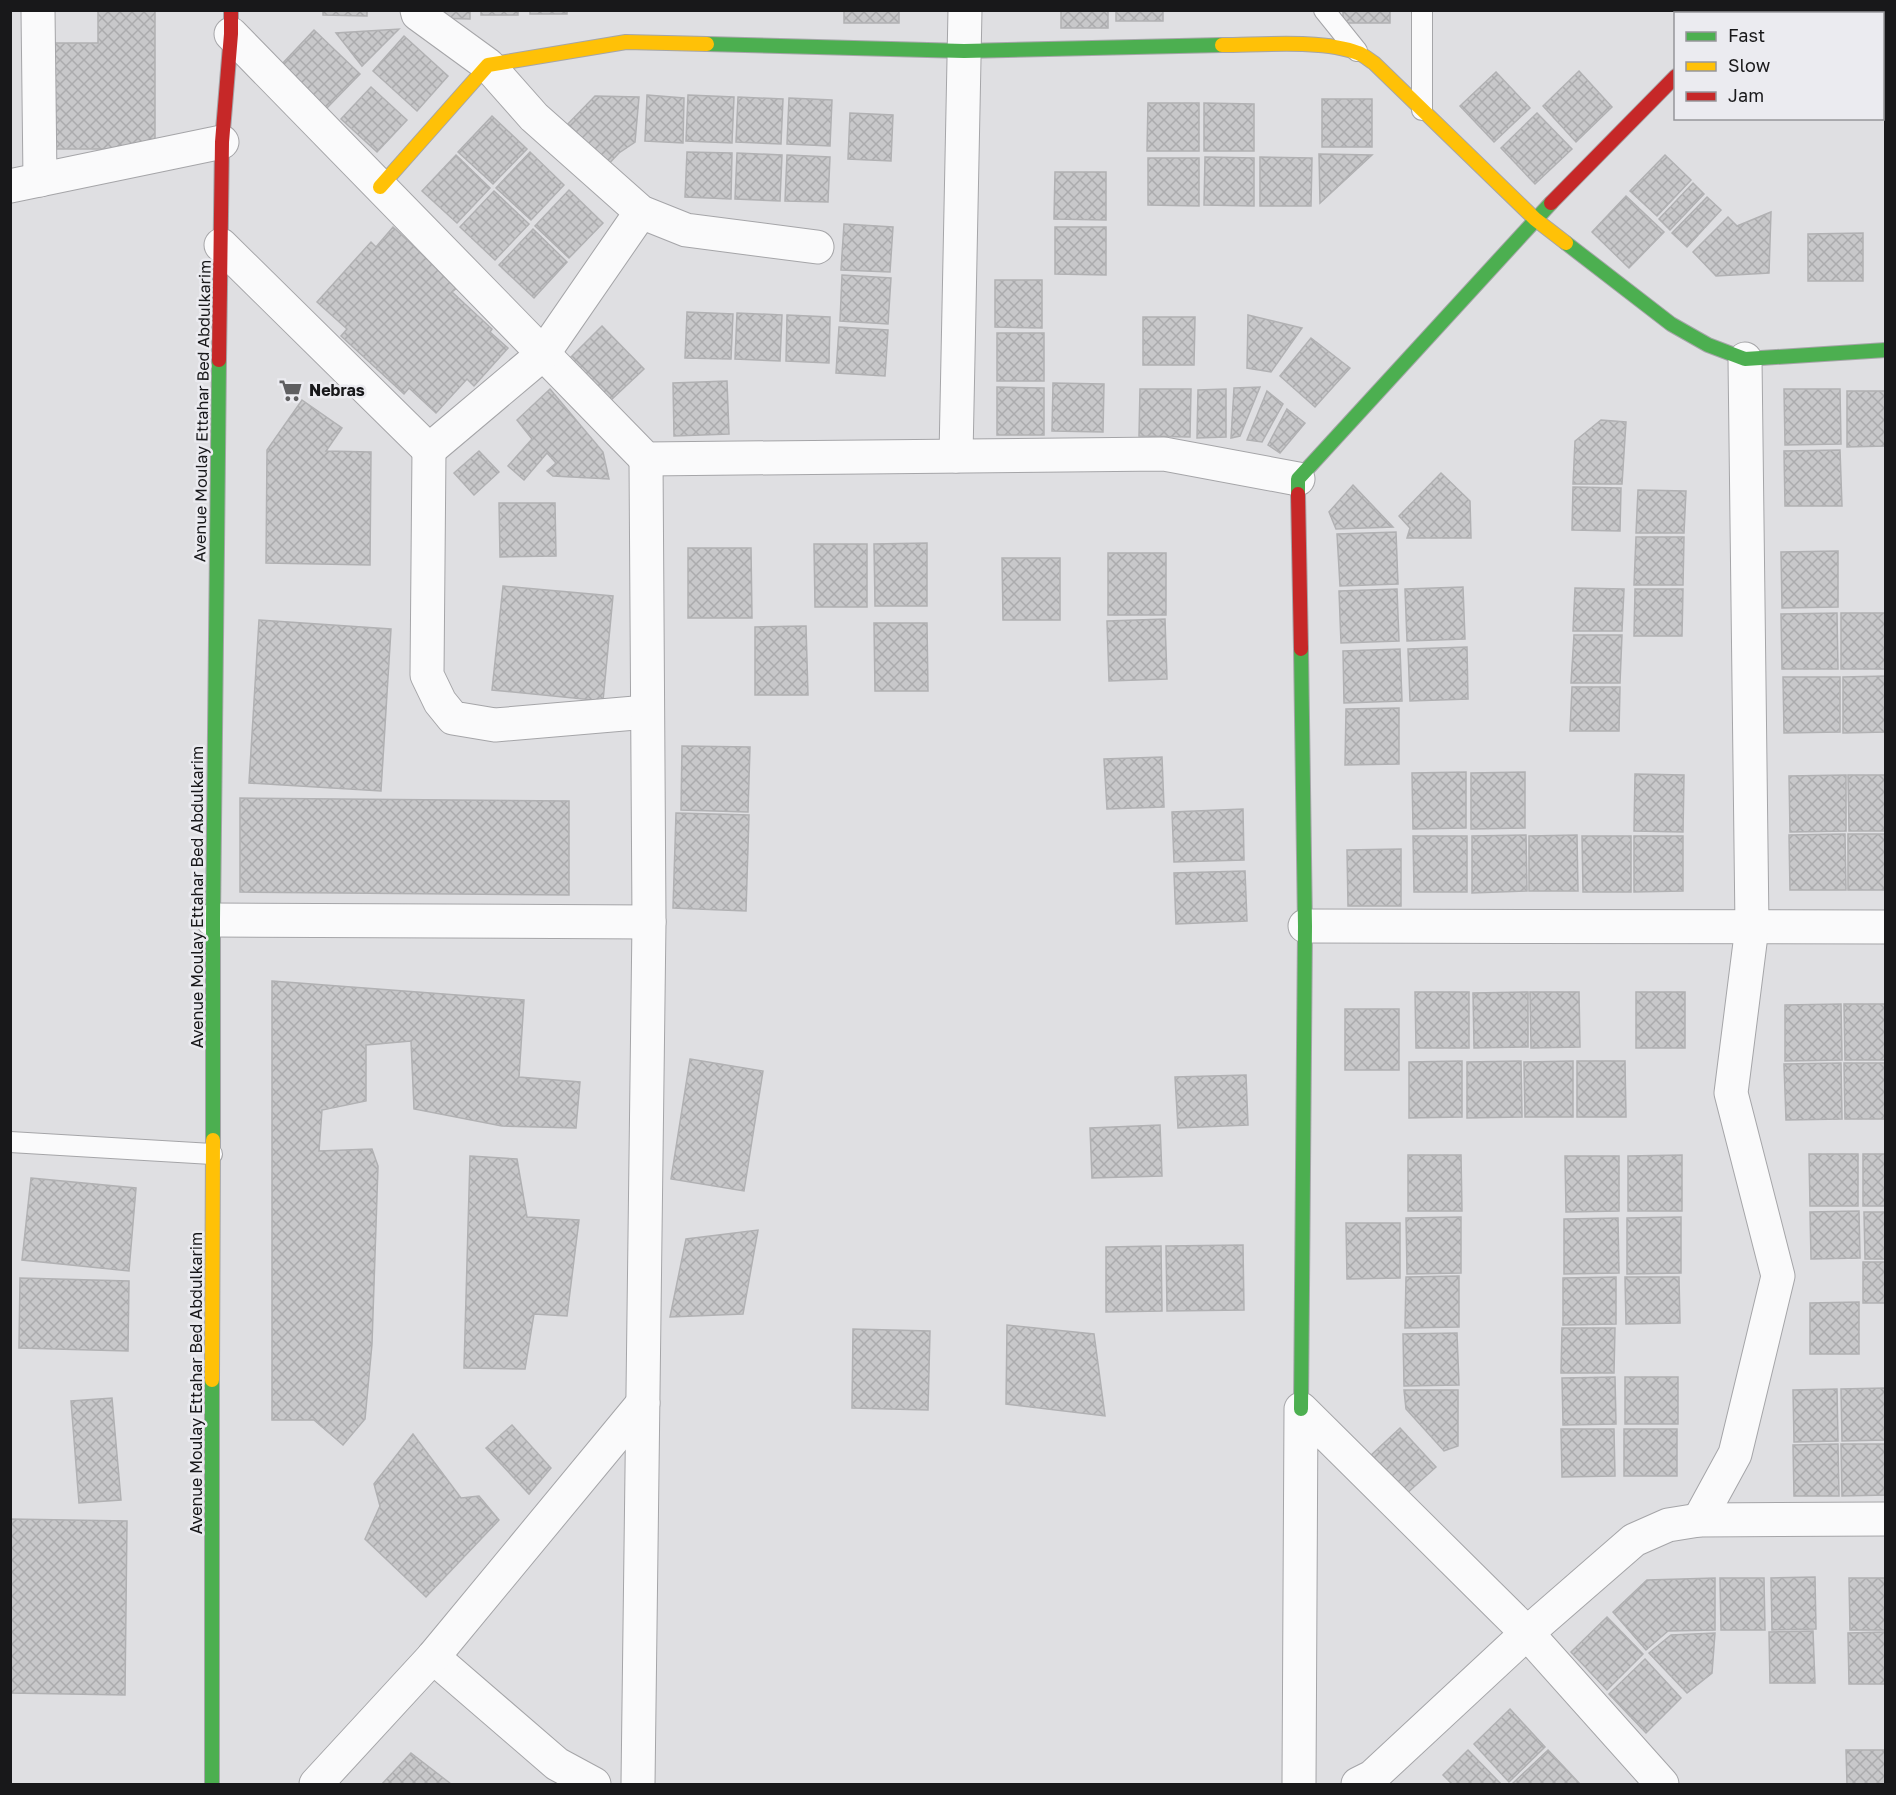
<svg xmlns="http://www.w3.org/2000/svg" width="1896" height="1795" viewBox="0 0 1896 1795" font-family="'Golos Text',sans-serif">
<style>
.building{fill:url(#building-cross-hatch);stroke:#b1b1b3;stroke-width:1.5}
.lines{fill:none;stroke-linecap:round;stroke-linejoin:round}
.lane-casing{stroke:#a5a5a8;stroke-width:22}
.street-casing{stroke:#a5a5a8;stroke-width:35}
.fast-casing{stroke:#a5a5a8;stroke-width:16}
.slow-casing{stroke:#a5a5a8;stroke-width:16}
.jam-casing{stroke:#a5a5a8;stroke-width:16}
.lane{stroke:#fafafb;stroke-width:20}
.street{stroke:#fafafb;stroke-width:33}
.fast{stroke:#4caf50;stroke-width:14}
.slow{stroke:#ffc107;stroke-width:14}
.jam{stroke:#c62828;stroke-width:14}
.labels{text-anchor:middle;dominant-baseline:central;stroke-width:5;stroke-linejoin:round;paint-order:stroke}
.poi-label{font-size:16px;font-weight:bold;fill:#18181a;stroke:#ebebf0;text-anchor:start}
.street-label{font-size:16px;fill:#18181a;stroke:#ebebf0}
</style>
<defs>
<pattern id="building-cross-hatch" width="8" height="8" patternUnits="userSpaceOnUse" patternTransform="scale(1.5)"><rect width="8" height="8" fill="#c8c8ca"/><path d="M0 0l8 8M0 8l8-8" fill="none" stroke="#ababad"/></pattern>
</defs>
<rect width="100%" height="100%" fill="#dfdfe2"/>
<g class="building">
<polygon points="98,10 155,10 155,149 48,149 48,43 98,43"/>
<polygon points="323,10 367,10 367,16 323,15"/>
<polygon points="433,10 470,10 470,19 433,18"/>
<rect x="481" y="10" width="37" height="5"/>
<rect x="530" y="10" width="37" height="4"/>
<rect x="844" y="10" width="55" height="13"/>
<rect x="1061" y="10" width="47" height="18"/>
<rect x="1116" y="10" width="47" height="11"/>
<rect x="1343" y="10" width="47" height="13"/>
<polygon points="399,29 362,66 336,33"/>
<polygon points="314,30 360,74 326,109 281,65"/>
<polygon points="404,36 448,76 417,111 373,71"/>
<polygon points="1579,71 1612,107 1576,142 1543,106"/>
<polygon points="1496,72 1530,108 1494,142 1460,106"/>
<polygon points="371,87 407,120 377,152 341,119"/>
<polygon points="647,95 684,98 683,143 645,141"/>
<polygon points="688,95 734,97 732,143 686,141"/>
<polygon points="595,96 639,97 635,142 619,153 603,170 563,129"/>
<polygon points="738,97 783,99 781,144 736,142"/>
<polygon points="789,98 832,100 830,146 787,144"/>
<rect x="1322" y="99" width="50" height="48"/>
<polygon points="1148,103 1199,103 1199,151 1147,151"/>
<polygon points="1204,103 1254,104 1254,151 1204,151"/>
<polygon points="850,113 893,115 891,161 848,159"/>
<polygon points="1537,113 1572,149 1535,184 1501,148"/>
<polygon points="492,116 527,149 493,184 458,152"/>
<polygon points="530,152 564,185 531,220 496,188"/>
<polygon points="687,152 732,153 731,199 685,197"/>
<polygon points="737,153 782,155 780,201 735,199"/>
<polygon points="1319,154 1372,155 1320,203"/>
<polygon points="456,155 490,188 457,223 422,191"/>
<polygon points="787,155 830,157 828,202 785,201"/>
<polygon points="1665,155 1691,180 1657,216 1630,191"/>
<polygon points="1205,157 1254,158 1254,206 1204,205"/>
<polygon points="1260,157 1312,158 1311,206 1260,206"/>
<polygon points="1148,158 1199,158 1199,206 1148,205"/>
<polygon points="1055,172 1106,172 1106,220 1054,219"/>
<polygon points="1693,183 1704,194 1670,230 1659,219"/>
<polygon points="569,190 603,223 569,258 535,226"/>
<polygon points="494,191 529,224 495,260 460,227"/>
<polygon points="1626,196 1664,232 1629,268 1592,232"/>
<polygon points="1707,197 1721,210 1687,247 1672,233"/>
<polygon points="1771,212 1769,273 1716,276 1693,252 1728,217 1737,226"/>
<polygon points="844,224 893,227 890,272 841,270"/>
<polygon points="393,227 458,287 452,292 492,329 490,332 508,348 474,386 467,379 436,413 409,388 404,394 341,336 347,329 317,302 371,242 376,247"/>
<polygon points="1055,227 1106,227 1106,275 1055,274"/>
<polygon points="533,229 567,262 534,298 499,265"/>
<polygon points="1863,233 1863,281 1808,281 1808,234"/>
<polygon points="842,275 891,278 888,324 840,321"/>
<polygon points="995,280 1042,280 1042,328 995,327"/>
<polygon points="687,312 733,314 731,359 685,358"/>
<polygon points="737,313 782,315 780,361 735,359"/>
<polygon points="787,315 830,317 829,363 786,361"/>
<polygon points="1248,315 1302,328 1271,372 1247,368"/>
<polygon points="1143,317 1195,317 1194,365 1143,365"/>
<polygon points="602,326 644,369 610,401 569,359"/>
<polygon points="839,327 888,330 885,376 836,373"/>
<rect x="997" y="333" width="47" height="48"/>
<polygon points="1311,338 1350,368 1315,407 1280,376"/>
<polygon points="727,381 729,434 674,436 673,383"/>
<polygon points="1053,383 1104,384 1103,432 1052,431"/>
<polygon points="997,387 1044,388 1044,435 997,435"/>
<polygon points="1260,387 1240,436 1231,438 1234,388"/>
<polygon points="550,389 603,452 609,479 553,476 547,471 556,463 547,453 524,480 508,466 532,439 517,420"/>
<polygon points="1140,389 1191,389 1190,437 1139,436"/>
<polygon points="1226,389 1226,437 1197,438 1198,390"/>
<polygon points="1784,389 1840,389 1841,444 1785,445"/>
<polygon points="1267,391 1283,404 1262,442 1247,440"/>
<polygon points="1847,391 1886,391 1886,446 1847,447"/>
<polygon points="302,400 342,428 326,451 371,452 370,565 266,563 267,450"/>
<polygon points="1287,409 1305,423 1280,453 1268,445"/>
<polygon points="1601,420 1626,422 1622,484 1573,484 1575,441"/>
<polygon points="1840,450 1842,506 1785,506 1784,451"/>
<polygon points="479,451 499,472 474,495 454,473"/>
<polygon points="1441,473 1470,501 1471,538 1407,538 1410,528 1399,516"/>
<polygon points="1353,485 1393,527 1336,529 1329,512"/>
<polygon points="1573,487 1621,488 1620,531 1572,530"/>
<polygon points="1638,490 1686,491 1684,533 1636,533"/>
<polygon points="499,503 555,503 556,556 500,557"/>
<polygon points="1396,532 1398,584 1340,586 1337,534"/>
<polygon points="1636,537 1684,537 1683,585 1634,585"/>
<polygon points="927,543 927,606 875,606 874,544"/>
<polygon points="814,544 867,544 867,607 815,607"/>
<polygon points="688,548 751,548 752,618 688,618"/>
<polygon points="1838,551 1838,607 1782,608 1781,552"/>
<rect x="1108" y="553" width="58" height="62"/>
<polygon points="1002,558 1060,558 1060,620 1003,620"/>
<polygon points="503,586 613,596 603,701 492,690"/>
<polygon points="1463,587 1465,639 1407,641 1405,589"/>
<polygon points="1575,588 1624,589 1622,631 1573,631"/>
<polygon points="1397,589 1399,641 1341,643 1339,591"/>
<polygon points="1635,589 1683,589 1682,636 1634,636"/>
<polygon points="1837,613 1838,669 1782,669 1781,614"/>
<rect x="1841" y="613" width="45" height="56"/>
<polygon points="1165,619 1167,679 1109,681 1107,621"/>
<polygon points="259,620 391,629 381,791 249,783"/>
<polygon points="874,623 927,623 928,691 875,691"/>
<polygon points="806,626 808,695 755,695 755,627"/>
<polygon points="1574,635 1622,635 1620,683 1571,683"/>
<polygon points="1467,647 1468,699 1410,701 1408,649"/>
<polygon points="1400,649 1402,701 1344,703 1343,651"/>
<polygon points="1886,676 1886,732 1843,733 1843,677"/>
<polygon points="1783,677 1840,677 1840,732 1784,733"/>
<polygon points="1572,687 1620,687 1619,731 1570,731"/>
<polygon points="1399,708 1399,764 1345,765 1346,709"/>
<polygon points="682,746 750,747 748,812 681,810"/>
<polygon points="1162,757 1164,807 1107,809 1104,759"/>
<polygon points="1466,772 1466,828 1413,829 1412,773"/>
<polygon points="1525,772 1525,828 1471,829 1471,773"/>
<polygon points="1635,774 1684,775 1683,832 1634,831"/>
<polygon points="1846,775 1846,831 1790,832 1789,776"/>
<polygon points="1848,775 1886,775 1886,831 1849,831"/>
<polygon points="240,798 569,801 569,895 240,892"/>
<polygon points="1243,809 1244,860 1174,862 1172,812"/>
<polygon points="676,813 749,815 746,911 673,908"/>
<polygon points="1845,834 1846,890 1790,890 1789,835"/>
<rect x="1848" y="834" width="38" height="56"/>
<polygon points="1526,835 1527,891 1472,893 1472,836"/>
<polygon points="1577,835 1578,891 1529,891 1529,836"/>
<polygon points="1413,836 1467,836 1467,892 1414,892"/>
<polygon points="1582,836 1631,836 1631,892 1583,892"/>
<polygon points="1634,836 1683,836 1683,891 1634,892"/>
<polygon points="1401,849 1401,906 1348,906 1347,850"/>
<polygon points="1245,871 1247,921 1176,924 1174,873"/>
<polygon points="272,981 524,1000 519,1077 580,1082 576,1128 502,1126 414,1109 411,1041 366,1045 366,1101 322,1110 319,1151 372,1149 378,1166 372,1344 365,1419 343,1445 314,1420 272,1420"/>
<polygon points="1415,992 1469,992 1469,1048 1416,1048"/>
<polygon points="1528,992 1528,1047 1474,1048 1473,993"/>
<polygon points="1530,992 1579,992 1580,1047 1531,1048"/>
<rect x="1636" y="992" width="49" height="56"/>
<polygon points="1841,1004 1842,1060 1785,1061 1785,1005"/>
<polygon points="1844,1004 1886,1004 1886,1060 1845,1060"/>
<rect x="1345" y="1009" width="54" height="61"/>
<polygon points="690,1059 763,1071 744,1191 671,1179"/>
<polygon points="1462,1061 1462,1117 1409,1118 1409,1062"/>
<polygon points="1521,1061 1522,1117 1467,1118 1467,1062"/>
<polygon points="1573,1061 1573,1117 1525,1117 1524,1062"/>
<polygon points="1577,1061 1625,1061 1626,1117 1577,1117"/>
<polygon points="1841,1063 1842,1119 1786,1120 1784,1064"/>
<polygon points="1844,1063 1886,1063 1886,1119 1845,1119"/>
<polygon points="1246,1075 1248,1125 1178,1128 1175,1077"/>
<polygon points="1160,1125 1162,1176 1092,1178 1090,1128"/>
<polygon points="1809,1154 1858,1154 1858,1206 1810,1206"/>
<rect x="1863" y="1154" width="23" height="52"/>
<polygon points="1408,1155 1461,1155 1462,1211 1408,1211"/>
<polygon points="1682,1155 1682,1211 1628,1211 1628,1156"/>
<polygon points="470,1156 517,1159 527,1217 579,1220 567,1316 534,1314 525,1369 464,1368"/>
<polygon points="1565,1156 1619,1156 1619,1211 1566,1212"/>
<polygon points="31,1178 136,1188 129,1271 22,1260"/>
<polygon points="1859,1211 1860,1258 1811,1259 1810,1212"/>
<polygon points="1864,1212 1886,1212 1886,1259 1865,1259"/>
<polygon points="1461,1217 1461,1273 1407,1274 1406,1218"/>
<polygon points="1681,1217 1681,1273 1627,1274 1627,1218"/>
<polygon points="1618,1218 1619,1273 1564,1274 1564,1219"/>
<polygon points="1346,1223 1400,1223 1400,1278 1347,1279"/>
<polygon points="758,1230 743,1314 670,1317 686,1239"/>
<polygon points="1243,1245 1244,1310 1167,1311 1166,1246"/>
<polygon points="1161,1246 1162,1311 1106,1312 1106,1247"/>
<rect x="1863" y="1262" width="23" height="41"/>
<polygon points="1459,1276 1459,1327 1405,1328 1406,1277"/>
<polygon points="1616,1277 1616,1324 1563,1325 1563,1278"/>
<polygon points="1625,1277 1679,1277 1680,1323 1626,1324"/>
<polygon points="20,1278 129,1281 128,1351 19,1348"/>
<polygon points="1859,1302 1859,1354 1810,1354 1810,1303"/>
<polygon points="1007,1325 1094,1334 1105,1416 1006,1404"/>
<polygon points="1562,1328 1615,1328 1614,1373 1561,1373"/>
<polygon points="853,1329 930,1331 928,1410 852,1408"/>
<polygon points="1457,1333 1459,1385 1404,1386 1403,1334"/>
<polygon points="1615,1377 1616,1424 1563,1425 1562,1378"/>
<rect x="1625" y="1377" width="53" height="47"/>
<polygon points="1885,1388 1886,1440 1842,1441 1841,1389"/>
<polygon points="1837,1389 1838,1441 1794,1442 1793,1390"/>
<polygon points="1404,1390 1458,1390 1458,1446 1444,1451 1406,1409"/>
<polygon points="112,1398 121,1500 79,1503 71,1401"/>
<polygon points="512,1425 551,1468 529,1494 486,1448"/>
<polygon points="1400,1428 1436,1467 1405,1495 1369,1457"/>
<polygon points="1561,1429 1614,1429 1615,1476 1562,1477"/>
<rect x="1624" y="1429" width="53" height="47"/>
<polygon points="413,1434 461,1498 479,1496 499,1520 426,1597 365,1539 380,1506 374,1484"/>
<polygon points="1838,1444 1839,1496 1794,1496 1793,1445"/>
<polygon points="1841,1444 1885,1444 1886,1495 1842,1496"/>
<polygon points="10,1519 127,1521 125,1695 10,1693"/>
<polygon points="1815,1577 1816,1629 1772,1630 1771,1578"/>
<polygon points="1715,1578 1715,1630 1668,1631 1646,1650 1613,1612 1647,1580"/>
<polygon points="1720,1578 1764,1578 1765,1630 1721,1630"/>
<polygon points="1849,1578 1886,1578 1886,1630 1850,1630"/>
<polygon points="1607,1617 1643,1654 1607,1690 1571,1652"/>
<polygon points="1813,1631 1815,1683 1770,1683 1769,1632"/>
<polygon points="1886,1632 1886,1684 1849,1684 1848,1633"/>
<polygon points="1715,1633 1712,1673 1687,1693 1649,1653 1671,1635"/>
<polygon points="1645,1659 1681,1698 1646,1733 1609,1694"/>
<polygon points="1510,1709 1545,1747 1509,1782 1474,1744"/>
<polygon points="1468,1750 1501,1784 1452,1784 1443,1775"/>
<polygon points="1548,1750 1580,1784 1512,1784"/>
<polygon points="1846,1750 1886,1750 1886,1784 1847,1784"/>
<polygon points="411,1753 451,1784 382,1784"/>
</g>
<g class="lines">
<defs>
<g id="lane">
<polyline points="1324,10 1357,51"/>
<polyline points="1422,110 1422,10"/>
<polyline points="10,1142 212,1154"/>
</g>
<g id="street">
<polyline points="38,10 40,180"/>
<polyline points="417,10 418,14 488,65 534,117 641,212 686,230 817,247"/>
<polyline points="1737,14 1739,10"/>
<polyline points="231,34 646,459 1164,454 1298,479"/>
<polyline points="10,186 222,142"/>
<polyline points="221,245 429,450 543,354 641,212"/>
<polyline points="429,450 427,675 440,702 453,718 495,725 647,712"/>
<polyline points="956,456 965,10"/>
<polyline points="213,920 649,922"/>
<polyline points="1305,926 1886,927"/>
<polyline points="1699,1520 1735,1454 1778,1276 1731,1093 1752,927 1745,359"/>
<polyline points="433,1657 557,1764 594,1784"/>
<polyline points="316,1784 433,1657 643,1403"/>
<polyline points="638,1784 649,922 646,459"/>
<polyline points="1299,1784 1301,1409 1527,1633 1662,1784"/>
<polyline points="1358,1784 1372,1777 1527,1633 1634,1540 1668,1525 1699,1520 1886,1519"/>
</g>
<g id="fast">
<polyline points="707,44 964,51 1222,45"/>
<polyline points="1566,243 1671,324 1708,345 1745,359 1886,350"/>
<polyline points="1298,494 1298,479 1551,203"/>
<polyline points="1301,649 1305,926 1301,1409"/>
<polyline points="213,1140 213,920 219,360"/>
<polyline points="212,1784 212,1380"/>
</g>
<g id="slow">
<path d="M1222,45C1259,45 1324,39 1358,53C1364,55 1369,60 1374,63L1535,219L1566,243"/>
<polyline points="380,187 488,65 626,42 707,44"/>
<polyline points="212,1380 213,1140"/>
</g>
<g id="jam">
<polyline points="1551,203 1676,76"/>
<polyline points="219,360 222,142 231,34 231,10"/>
<polyline points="1298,494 1301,649"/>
</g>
</defs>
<use href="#lane" class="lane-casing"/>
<use href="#street" class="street-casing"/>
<use href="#fast" class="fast-casing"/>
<use href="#slow" class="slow-casing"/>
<use href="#jam" class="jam-casing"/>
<use href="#lane" class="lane"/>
<use href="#street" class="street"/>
<use href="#fast" class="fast"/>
<use href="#slow" class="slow"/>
<use href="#jam" class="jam"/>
</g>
<defs>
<symbol id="supermarket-bare" viewBox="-9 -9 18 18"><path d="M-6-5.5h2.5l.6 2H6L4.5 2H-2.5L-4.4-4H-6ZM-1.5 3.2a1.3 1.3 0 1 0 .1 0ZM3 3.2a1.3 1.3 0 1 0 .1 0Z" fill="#5e5e60" stroke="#ebebf0" stroke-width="2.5" paint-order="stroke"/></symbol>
</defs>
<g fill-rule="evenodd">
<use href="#supermarket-bare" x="274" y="374" width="33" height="33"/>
</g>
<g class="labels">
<g class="poi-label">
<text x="309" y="390">Nebras</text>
</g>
<g class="street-label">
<text transform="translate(202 411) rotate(-89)">Avenue Moulay Ettahar Bed Abdulkarim</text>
<text transform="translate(197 897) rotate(-90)">Avenue Moulay Ettahar Bed Abdulkarim</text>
<text transform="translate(196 1383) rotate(-90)">Avenue Moulay Ettahar Bed Abdulkarim</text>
</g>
</g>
<rect width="1896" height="1795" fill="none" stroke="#18181a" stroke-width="24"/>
<rect x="1674" y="12" width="210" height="108" fill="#ebebf0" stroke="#97979a" stroke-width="1.5"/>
<rect x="1686" y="32" width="30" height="9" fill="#4caf50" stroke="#97979a" stroke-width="1.5"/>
<text x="1728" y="42" font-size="18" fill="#18181a">Fast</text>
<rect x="1686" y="62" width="30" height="9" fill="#ffc107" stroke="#97979a" stroke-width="1.5"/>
<text x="1728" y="72" font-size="18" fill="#18181a">Slow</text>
<rect x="1686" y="92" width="30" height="9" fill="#c62828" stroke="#97979a" stroke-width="1.5"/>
<text x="1728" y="102" font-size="18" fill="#18181a">Jam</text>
</svg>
